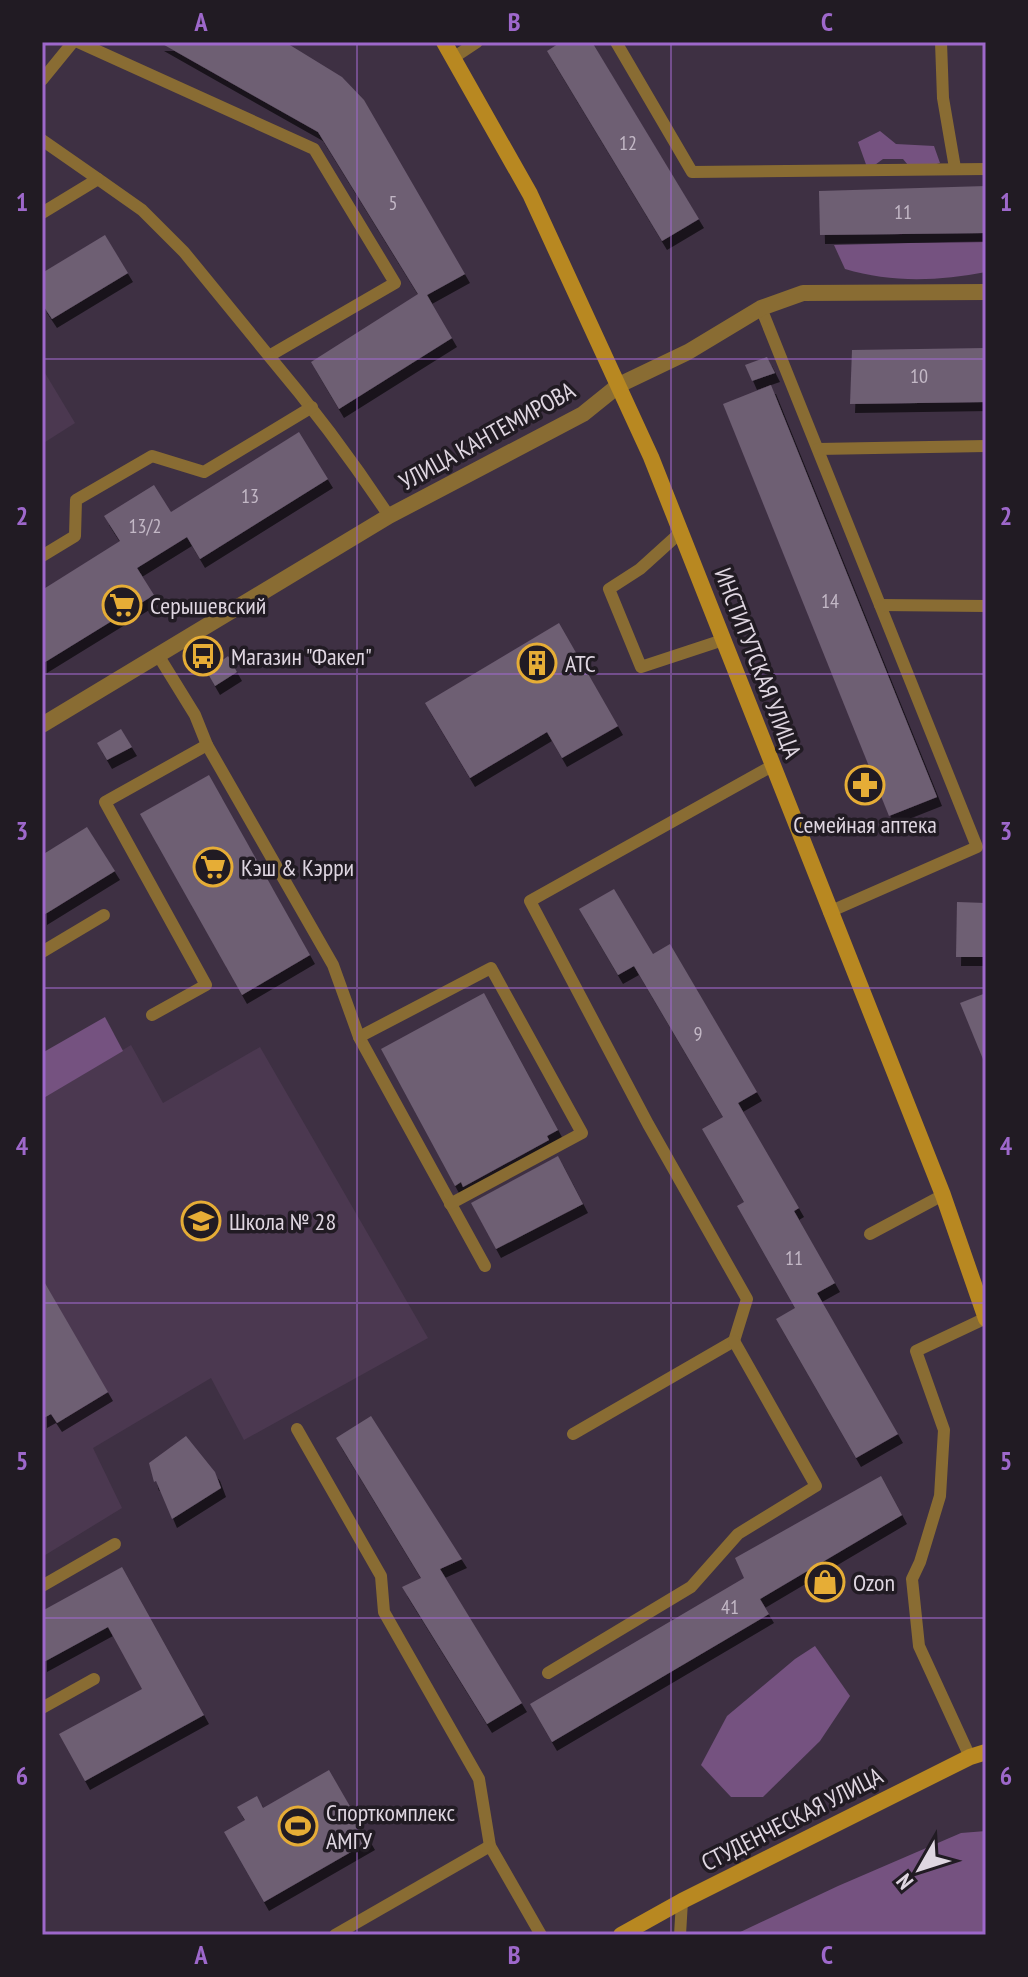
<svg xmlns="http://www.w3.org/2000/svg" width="1028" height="1977" viewBox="0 0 1028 1977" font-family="'PT Sans Narrow',sans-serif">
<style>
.built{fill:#4b3850}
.green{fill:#755280}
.building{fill:#6e5e73;filter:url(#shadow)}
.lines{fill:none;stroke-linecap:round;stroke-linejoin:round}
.lane{stroke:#896c33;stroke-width:12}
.street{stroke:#896c33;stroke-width:16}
.secondary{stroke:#b88821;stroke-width:16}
.grid{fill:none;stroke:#9e68cb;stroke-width:2;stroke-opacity:0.55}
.labels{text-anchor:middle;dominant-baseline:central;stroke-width:7;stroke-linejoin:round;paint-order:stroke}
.number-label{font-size:20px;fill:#c3b8c6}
.street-label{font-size:24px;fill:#dfd6e1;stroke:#211b23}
.poi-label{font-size:24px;fill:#dfd6e1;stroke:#211b23;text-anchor:start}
.neatline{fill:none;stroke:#9e68cb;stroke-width:3}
.grid-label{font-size:26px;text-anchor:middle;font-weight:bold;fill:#9e68cb}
</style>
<defs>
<filter id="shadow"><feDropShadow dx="5" dy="9" stdDeviation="0" flood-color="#0009"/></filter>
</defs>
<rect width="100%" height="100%" fill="#3e3043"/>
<g class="built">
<polygon points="42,368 75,423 42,444"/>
<polygon points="131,1045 163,1103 260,1047 428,1338 244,1440 211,1378 93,1448 122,1508 42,1557 42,1099"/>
</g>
<g class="green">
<polygon points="880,131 896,144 934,146 940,163 913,171 903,159 883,159 868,170 858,142"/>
<path d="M986,241V272C939,281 891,283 845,269L834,245Z"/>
<polygon points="105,1017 123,1051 42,1099 42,1053"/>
<polygon points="815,1646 850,1696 820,1741 763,1797 731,1797 701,1765 727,1716 795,1659"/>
<polygon points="986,1831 986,1935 734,1935 838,1886 961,1833"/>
</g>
<g class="building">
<polygon points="159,42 285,42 342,77 364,100 465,274 427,295 452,338 339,409 311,362 418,294 318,132"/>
<polygon points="561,42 592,42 699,219 662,241 547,51"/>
<polygon points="986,186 986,233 820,235 819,191"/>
<polygon points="105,235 128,273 52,319 42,304 42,273"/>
<polygon points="986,348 986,402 850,404 852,350"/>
<polygon points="767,357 775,373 752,381 745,365"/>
<polygon points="771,385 937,797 889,816 723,404"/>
<polygon points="299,432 328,479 200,559 187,537 137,568 154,595 42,664 42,590 120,541 104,516 154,485 171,512"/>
<polygon points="559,623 618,726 562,758 547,732 470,778 425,703"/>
<polygon points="228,656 237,672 215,686 207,672"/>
<polygon points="121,729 132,747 107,760 97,743"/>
<polygon points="209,775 310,955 242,995 140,814"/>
<polygon points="87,827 115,871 42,916 42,855"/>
<polygon points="614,889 653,954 670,944 757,1092 738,1103 799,1208 794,1211 835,1283 817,1293 898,1434 856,1458 776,1319 795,1308 737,1206 744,1202 702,1129 723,1117 634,966 618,975 579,909"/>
<polygon points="957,902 986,903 986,957 956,957"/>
<polygon points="484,993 558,1130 547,1136 549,1140 463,1187 461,1182 455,1186 381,1049"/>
<polygon points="986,993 986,1064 985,1064 960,1003"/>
<polygon points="558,1156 583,1204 496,1249 471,1203"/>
<polygon points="42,1278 108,1392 57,1423 51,1414 42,1419"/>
<polygon points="371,1416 462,1559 440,1569 522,1703 487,1724 402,1587 421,1578 336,1438"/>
<polygon points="186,1436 215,1472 221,1488 172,1519 156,1481 154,1482 149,1463"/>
<polygon points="881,1476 902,1515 760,1599 769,1614 552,1742 530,1704 744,1578 735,1558"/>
<polygon points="122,1567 204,1715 85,1781 59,1734 142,1689 108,1627 42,1663 42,1611"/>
<polygon points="329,1770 370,1841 264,1902 224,1832 245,1820 237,1807 257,1796 263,1808"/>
</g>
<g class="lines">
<g class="lane">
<polyline points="78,42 314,149 395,283 269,356 184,252 142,210 98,179"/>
<polyline points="616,42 692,172 986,169"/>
<polyline points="941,42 943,98 955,168"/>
<polyline points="453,58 477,42"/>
<polyline points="42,80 73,42"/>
<polyline points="42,140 98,179 42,213"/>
<polyline points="761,308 977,847 829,912"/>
<path d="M269,356C313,408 352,460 389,516"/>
<polyline points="818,449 986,446"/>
<polyline points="682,531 640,569 609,589 641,667 723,640"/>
<polyline points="42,556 75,536 76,500 152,456 204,472 312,407"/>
<polyline points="880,605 986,606"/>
<polyline points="158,655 195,715 207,745 333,965 359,1037 485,1266"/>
<polyline points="42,952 104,915"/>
<polyline points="152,1015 206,985 105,802 207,745"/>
<polyline points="359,1037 491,968 582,1133 450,1204"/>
<polyline points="870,1234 943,1195"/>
<polyline points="297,1429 381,1576 384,1612 479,1779 490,1846 541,1935"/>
<polyline points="573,1434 734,1341 747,1299 648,1124 530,901 772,766"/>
<polyline points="42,1586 115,1544"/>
<polyline points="548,1673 691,1587 738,1534 816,1486 734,1341"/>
<polyline points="42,1708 94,1679"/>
<polyline points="970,1757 919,1646 912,1579 920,1562 940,1496 944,1430 916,1351 986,1318"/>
<polyline points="335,1935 490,1846"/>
<polyline points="680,1935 682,1901"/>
</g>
<polyline class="street" points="42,725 389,516 583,414 619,385 688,352 761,308 803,293 986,292"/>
<g class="secondary">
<polyline points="444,42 530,194 651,457 943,1195 986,1319"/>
<polyline points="621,1935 682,1901 970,1757 986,1752"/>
</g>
</g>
<path class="grid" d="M357,42V1935M671,42V1935M42,359H986M42,674H986M42,988H986M42,1303H986M42,1618H986"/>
<defs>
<symbol id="supermarket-ring" viewBox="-11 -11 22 22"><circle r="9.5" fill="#211b23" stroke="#e6ad36" stroke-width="1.5"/><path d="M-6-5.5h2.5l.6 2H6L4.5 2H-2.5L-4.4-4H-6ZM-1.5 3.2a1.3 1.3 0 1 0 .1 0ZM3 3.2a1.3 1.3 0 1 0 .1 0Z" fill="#e6ad36"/></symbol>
<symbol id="bus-ring" viewBox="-11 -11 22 22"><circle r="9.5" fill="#211b23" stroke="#e6ad36" stroke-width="1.5"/><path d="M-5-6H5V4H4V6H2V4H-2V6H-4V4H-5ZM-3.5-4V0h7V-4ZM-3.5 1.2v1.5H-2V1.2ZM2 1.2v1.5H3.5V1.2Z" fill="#e6ad36"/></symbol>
<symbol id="building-ring" viewBox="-11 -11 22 22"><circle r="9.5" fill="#211b23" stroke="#e6ad36" stroke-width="1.5"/><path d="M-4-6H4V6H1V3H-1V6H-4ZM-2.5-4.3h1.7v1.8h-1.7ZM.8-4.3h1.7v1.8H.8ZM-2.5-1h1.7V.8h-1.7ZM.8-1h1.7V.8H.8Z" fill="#e6ad36"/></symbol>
<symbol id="pharmacy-ring" viewBox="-11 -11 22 22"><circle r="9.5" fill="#211b23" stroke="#e6ad36" stroke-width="1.5"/><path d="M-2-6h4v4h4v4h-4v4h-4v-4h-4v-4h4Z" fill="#e6ad36"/></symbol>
<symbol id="school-ring" viewBox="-11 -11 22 22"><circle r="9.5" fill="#211b23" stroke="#e6ad36" stroke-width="1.5"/><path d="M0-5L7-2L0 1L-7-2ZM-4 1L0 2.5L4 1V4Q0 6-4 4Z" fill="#e6ad36"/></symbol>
<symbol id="shop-ring" viewBox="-11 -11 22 22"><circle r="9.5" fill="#211b23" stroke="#e6ad36" stroke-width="1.5"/><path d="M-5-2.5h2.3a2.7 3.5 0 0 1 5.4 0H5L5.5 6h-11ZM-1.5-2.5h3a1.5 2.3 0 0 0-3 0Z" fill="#e6ad36"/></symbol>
<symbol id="stadium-ring" viewBox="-11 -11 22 22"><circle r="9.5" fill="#211b23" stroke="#e6ad36" stroke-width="1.5"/><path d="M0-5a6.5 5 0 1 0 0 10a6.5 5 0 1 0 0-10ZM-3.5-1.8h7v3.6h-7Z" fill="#e6ad36"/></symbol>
</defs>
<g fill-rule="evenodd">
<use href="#supermarket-ring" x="100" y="583" width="44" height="44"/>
<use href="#bus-ring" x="181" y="634" width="44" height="44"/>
<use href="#building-ring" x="515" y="641" width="44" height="44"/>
<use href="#pharmacy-ring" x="843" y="763" width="44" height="44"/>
<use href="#supermarket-ring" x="191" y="845" width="44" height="44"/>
<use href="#school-ring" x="179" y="1199" width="44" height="44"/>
<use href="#shop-ring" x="803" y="1560" width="44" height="44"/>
<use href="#stadium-ring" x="276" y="1804" width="44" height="44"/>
</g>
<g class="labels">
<g class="number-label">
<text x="628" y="143">12</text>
<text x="393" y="203">5</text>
<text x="903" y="212">11</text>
<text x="919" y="376">10</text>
<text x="250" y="496">13</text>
<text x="145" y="526">13/2</text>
<text x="830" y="601">14</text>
<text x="698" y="1034">9</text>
<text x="794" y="1258">11</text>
<text x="730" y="1607">41</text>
</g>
<g class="street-label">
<text transform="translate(487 436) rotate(-29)">УЛИЦА КАНТЕМИРОВА</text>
<text transform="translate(758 663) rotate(69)">ИНСТИТУТСКАЯ УЛИЦА</text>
<text transform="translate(792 1819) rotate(-27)">СТУДЕНЧЕСКАЯ УЛИЦА</text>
</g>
<g class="poi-label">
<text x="150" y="605">Серышевский</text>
<text x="231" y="656">Магазин "Факел"</text>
<text x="565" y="663">АТС</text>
<text x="865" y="824" text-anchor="middle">Семейная аптека</text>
<text x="241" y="867">Кэш &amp; Кэрри</text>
<text x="229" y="1221">Школа № 28</text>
<text x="853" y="1582">Ozon</text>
<text x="326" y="1812">Спорткомплекс<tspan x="326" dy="28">АМГУ</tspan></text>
</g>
</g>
<rect width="1028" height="1977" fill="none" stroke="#211b23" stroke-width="88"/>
<g transform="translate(920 1869) rotate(231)" stroke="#211b23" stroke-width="6" paint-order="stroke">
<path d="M0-6L14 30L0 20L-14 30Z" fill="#dfd6e1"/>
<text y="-12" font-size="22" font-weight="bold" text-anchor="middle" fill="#dfd6e1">N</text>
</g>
<rect x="44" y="44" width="940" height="1889" class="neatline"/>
<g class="grid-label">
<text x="201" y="31">A</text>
<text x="514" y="31">B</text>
<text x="827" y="31">C</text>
<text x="22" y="211">1</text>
<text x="1006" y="211">1</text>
<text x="22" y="525">2</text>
<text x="1006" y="525">2</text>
<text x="22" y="840">3</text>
<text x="1006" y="840">3</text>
<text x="22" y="1155">4</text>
<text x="1006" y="1155">4</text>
<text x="22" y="1470">5</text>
<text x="1006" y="1470">5</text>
<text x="22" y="1785">6</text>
<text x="1006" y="1785">6</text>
<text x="201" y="1964">A</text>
<text x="514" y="1964">B</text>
<text x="827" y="1964">C</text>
</g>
</svg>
